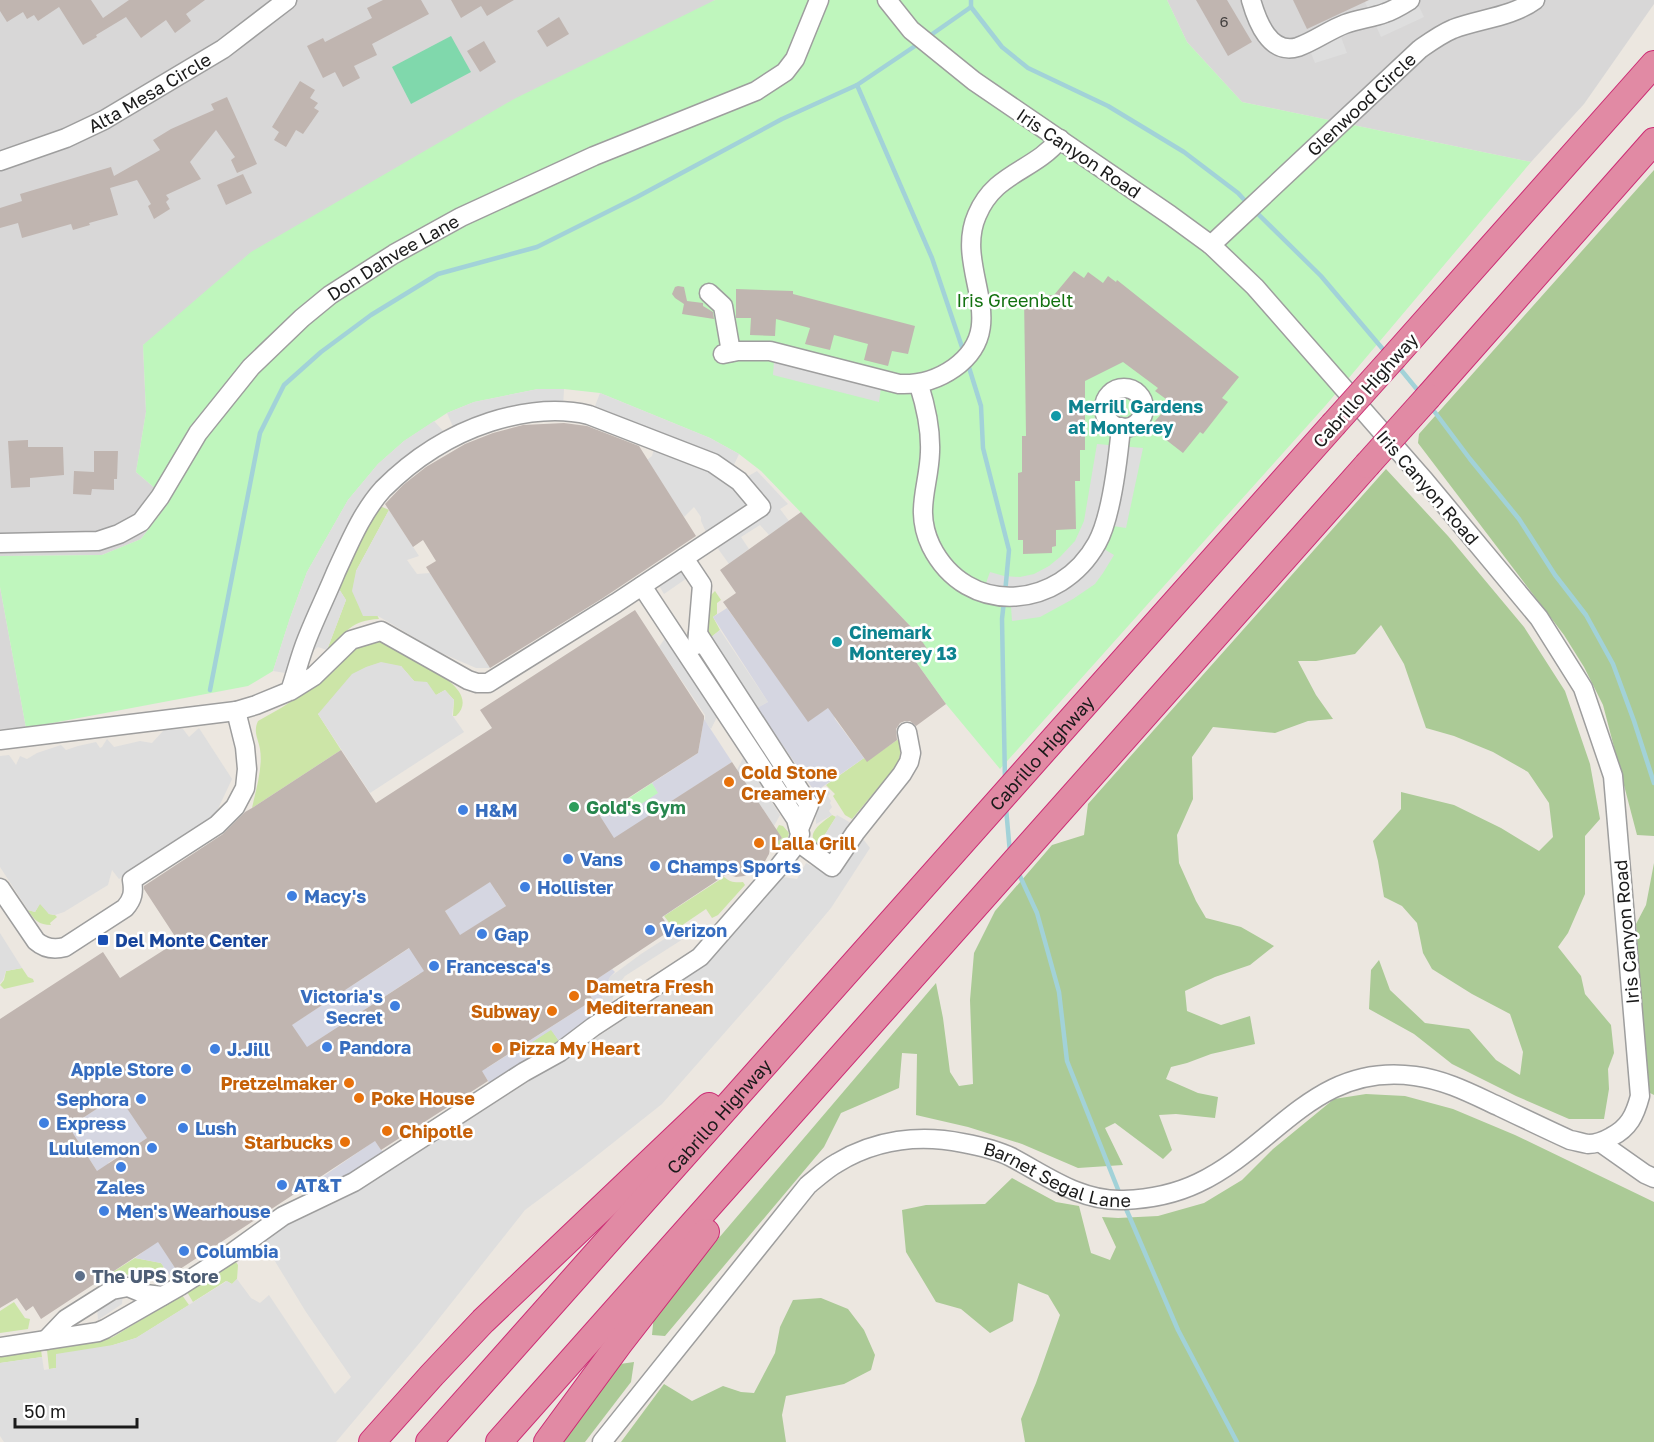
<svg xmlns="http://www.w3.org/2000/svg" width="1654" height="1442" viewBox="0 0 1654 1442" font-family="'Golos Text',sans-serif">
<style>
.residential{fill:#d8d7d7}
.grass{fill:#cce5a7}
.forest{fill:#abca96}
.park{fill:#bff6bd}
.pitch{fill:#80d8ac}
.parking{fill:#dedede}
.plaza{fill:#d5d6e1}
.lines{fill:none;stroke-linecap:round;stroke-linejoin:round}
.stream{stroke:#a2d2d8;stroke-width:4.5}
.building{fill:#c0b5b0;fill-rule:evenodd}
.minor-casing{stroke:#9e9e9e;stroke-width:21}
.highway-casing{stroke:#cc2b74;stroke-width:28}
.minor{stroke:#fff;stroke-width:18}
.highway{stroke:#e18aa4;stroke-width:26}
.highway-bridge-casing{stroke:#cc2b74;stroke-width:28;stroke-linecap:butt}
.highway-bridge{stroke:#e18aa4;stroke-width:26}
.culture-dot{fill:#0f9aa8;stroke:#fff;stroke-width:2}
.food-dot{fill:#e8710a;stroke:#fff;stroke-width:2}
.leisure-dot{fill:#2e9e5b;stroke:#fff;stroke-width:2}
.shop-dot{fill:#3f7fe0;stroke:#fff;stroke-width:2}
.transit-dot{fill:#1a4fb4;stroke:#fff;stroke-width:2}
.service-dot{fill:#5c6f8a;stroke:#fff;stroke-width:2}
.labels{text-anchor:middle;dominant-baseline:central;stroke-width:5;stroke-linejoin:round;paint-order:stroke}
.number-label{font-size:15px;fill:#444140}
.street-label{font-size:18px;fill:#1a1a1a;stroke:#fff}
.park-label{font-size:18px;fill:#137110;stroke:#fff}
.culture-label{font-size:18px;font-weight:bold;fill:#0d838f;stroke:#fff;text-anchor:start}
.food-label{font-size:18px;font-weight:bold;fill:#c56008;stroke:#fff;text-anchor:start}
.leisure-label{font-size:18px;font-weight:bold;fill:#27864d;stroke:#fff;text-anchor:start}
.shop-label{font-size:18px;font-weight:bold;fill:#366cbe;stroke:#fff;text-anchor:start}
.transit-label{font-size:18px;font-weight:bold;fill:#164399;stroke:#fff;text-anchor:start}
.service-label{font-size:18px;font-weight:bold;fill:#4e5e75;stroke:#fff;text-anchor:start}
</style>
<rect width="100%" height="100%" fill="#ece7e0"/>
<g class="residential">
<polygon points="0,0 715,0 143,345 146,412 136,472 170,501 141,539 102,555 0,556"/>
<polygon points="1167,0 1654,0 1654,4 1584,104 1531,162 1242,102 1187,42"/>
<polygon points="0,587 26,728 0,729"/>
</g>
<g class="grass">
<path d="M380,506L389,510L356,571L379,619C352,620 345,632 328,651L327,650L346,600L339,589L363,536Z"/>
<polygon points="715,591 721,600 717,603 717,614 713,617 720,630 710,638 707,634 710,596"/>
<path d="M382,640L449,681C461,691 469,704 456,716H453L454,700L445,690L436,695L414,681L401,666L318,714L341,750L252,808C256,789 263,768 260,749C258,738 253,732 258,721L281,708L315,686L333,672L361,642Z"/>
<polygon points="900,738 901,749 898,764 852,819 845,815 833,796 835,794 826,785 864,758 867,761"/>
<path d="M832,815L836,817L821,841L833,849L831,850C800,840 814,828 832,815Z"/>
<polygon points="779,825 783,826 789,833 786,844 782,850 774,844 782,838 776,830"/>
<path d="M724,877C730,882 735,883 743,882L745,885L718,915L712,918L706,909L675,930L664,916Z"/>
<path d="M40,903L49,914L55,915L57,917L50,923L51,925C39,925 34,920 28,910L35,912Z"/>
<polygon points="22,968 28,977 33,979 34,982 4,989 0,985 4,980 6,971"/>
<polygon points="551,1029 559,1041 536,1055 529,1044"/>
<path d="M135,1258L161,1263L164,1267L145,1279C132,1273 123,1274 110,1278L108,1275Z"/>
<polygon points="236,1262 238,1265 237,1279 232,1284 226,1281 193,1302 187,1292"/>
<polygon points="182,1295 189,1305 136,1338 113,1345 56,1368 49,1369 47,1350 99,1341 113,1337"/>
<polygon points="14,1302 25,1318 30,1319 28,1329 0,1333 0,1311"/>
<polygon points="41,1350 42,1357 0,1363 0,1356"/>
</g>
<g class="forest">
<polygon points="1654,170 1654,836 1637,835 1603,705 1584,667 1564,635 1418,443 1419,434"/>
<polygon points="1386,469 1448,536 1524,627 1565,691 1590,764 1600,819 1585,836 1585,894 1568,933 1558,947 1581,976 1585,994 1611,1025 1614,1053 1608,1069 1609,1089 1604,1119 1569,1119 1516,1096 1452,1064 1414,1034 1369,1009 1371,970 1379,960 1390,990 1425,1023 1469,1029 1496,1060 1520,1075 1523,1052 1510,1014 1472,994 1432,969 1423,953 1417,923 1402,906 1384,897 1378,861 1373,841 1401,809 1401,792 1454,805 1501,828 1539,851 1553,837 1549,803 1528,772 1493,752 1454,736 1426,728 1404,664 1381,625 1355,654 1316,661 1298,661 1316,695 1333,719 1308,721 1275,733 1213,727 1192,757 1193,799 1177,835 1179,863 1196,901 1206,918 1241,927 1274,946 1250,965 1215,977 1185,991 1187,1011 1221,1025 1250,1016 1255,1044 1211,1054 1187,1063 1171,1067 1166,1079 1198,1093 1218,1097 1215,1118 1176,1114 1159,1115 1172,1150 1163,1159 1115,1123 1105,1128 1123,1165 1078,1168 1022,1144 968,1127 916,1115 917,1054 902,1053 899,1088 841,1113 824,1147 665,1336 652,1335 654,1314 936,983 943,1018 950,1072 959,1086 973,1084 970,1000 974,953 995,911 1052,845 1084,835 1088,804"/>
<polygon points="1654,863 1654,1095 1648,1092 1636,924 1646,905"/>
<polygon points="1366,1094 1405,1096 1453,1109 1515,1135 1654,1202 1654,1442 1025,1442 1021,1419 1036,1383 1060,1315 1048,1295 1018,1283 1013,1321 990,1333 961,1309 936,1302 906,1252 902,1210 926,1205 985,1204 1012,1178 1056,1202 1079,1206 1091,1253 1110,1260 1116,1247 1102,1217 1118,1218 1158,1216 1204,1203 1242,1180 1273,1149 1334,1099"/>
<polygon points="821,1298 848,1309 864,1330 875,1355 871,1370 844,1384 786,1396 782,1415 786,1442 621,1442 664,1384 692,1401 723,1386 741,1392 754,1393 775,1353 780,1327 793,1300"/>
<polygon points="634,1362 631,1382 585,1442 560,1442 620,1364"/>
</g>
<g class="park">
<polygon points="715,0 1167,0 1187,42 1242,102 1531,162 1326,405 1000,769 946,704 916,662 929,653 915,631 761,471 739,454 710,438 600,393 564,389 538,389 474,402 447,413 404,441 378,464 348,500 307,572 290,618 273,671 248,686 26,728 0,587 0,556 102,555 141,539 170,501 136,472 146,412 143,345 251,252 514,99"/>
<polygon points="652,783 659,793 621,818 614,808"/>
</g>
<polygon class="pitch" points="451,36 471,72 411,104 392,67"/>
<g class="parking">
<polygon points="1364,0 1416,0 1424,17 1381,37"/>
<polygon points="1341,37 1347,53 1315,63 1309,48"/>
<polygon points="774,361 881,388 879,402 773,375"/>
<polygon points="538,389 564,389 563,406 487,414 453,427 447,413 474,402"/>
<polygon points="600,393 710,438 739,454 733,467 745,478 757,471 788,504 780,509 789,521 769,535 760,525 741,537 749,549 729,564 706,532 701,521 701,517 694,507 684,517 647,460 652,456 658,432 595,406"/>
<polygon points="434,421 444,432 402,463 363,536 339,589 346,600 327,650 318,647 285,673 273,671 290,618 307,572 348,500 378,464 404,441"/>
<polygon points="1097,444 1143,448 1126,528 1113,526 1104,549 1114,555 1103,573 1095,584 1073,599 1040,617 1012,621 1011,607 986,603 986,583 990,572 1004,576 1020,577 1034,574 1049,566 1060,557 1075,541 1084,521"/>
<polygon points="389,510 419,556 407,560 417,574 430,573 490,668 476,668 439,652 378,616 363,616 352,591 356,571"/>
<polygon points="684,567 690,576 664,594 658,584"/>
<polygon points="720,630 768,702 757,708 710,638"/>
<polygon points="666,637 717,717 711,729 705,721 705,715 659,647"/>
<polygon points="381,662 401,666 414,681 427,682 436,695 445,690 454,700 452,715 464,732 370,793 318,714 352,674 366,667"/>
<polygon points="199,728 232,779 216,813 203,824 119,879 112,870 108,885 64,912 55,915 49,914 40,904 35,912 28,910 0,867 0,756 9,755 16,765 20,756 27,759 37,753 61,745 66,750 78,746 96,742 100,748 102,747 107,739 114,747 140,741 152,743 164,730 183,729 189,737"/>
<polygon points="743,758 780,815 774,826 737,770"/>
<polygon points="828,789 830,794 828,796 831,801 830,803 832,807 829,811 832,815 816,824 815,797"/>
<polygon points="837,815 851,823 870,848 831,908 771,980 662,1104 580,1169 525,1210 422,1340 336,1442 4,1442 0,1436 0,1363 42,1357 44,1370 56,1368 56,1354 113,1345 136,1338 227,1281 232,1284 237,1279 251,1298 260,1303 269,1295 335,1394 351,1377 306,1312 262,1240 284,1227 351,1195 578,1050 686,978 724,943 783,877 797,879 806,863 818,869 832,849 821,841"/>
<polygon points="677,931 683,939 625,976 615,989 611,1007 600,1007 605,988 610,977 641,954"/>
<polygon points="0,933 22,968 6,971 3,980 0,983"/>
<polygon points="123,1293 122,1304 98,1320 97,1308"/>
</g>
<g class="plaza">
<polygon points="727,608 808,721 831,706 835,719 864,758 815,792 757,708 768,702 713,617"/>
<polygon points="704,719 732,762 623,833 674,909 662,917 604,824 497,893 506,906 419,962 487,1068 593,1000 585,987 612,969 615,972 610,977 605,987 600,1007 595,1015 559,1041 551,1030 529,1044 536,1055 490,1084 419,974 312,1044 381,1150 384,1152 344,1177 322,1187 318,1180 370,1144 301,1039 108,1163 177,1271 171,1277 161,1263 135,1258 147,1249 79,1143 0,1194 0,1176 1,1175 0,1172 19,1160 0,1131 0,1103 32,1151 118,1095 135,1119 239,1051 236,1046 243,1042 250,1052 451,921 445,911 556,838 545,820 548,819 550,818 587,825 613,808 621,817 658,793 652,783 698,753"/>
</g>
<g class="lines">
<g class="stream">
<polyline points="971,0 971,7 1002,47 1028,68 1108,106 1184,152 1238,193 1249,205"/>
<polyline points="928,37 971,7"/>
<polyline points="857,85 932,258 964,353"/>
<polyline points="1255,211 1321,276 1387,354"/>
<polyline points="967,361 981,406 983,448 1009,550 1005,593"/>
<polyline points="1397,365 1420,393"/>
<polyline points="1431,407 1470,459 1519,519 1555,575 1586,615 1613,664 1634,721 1654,783"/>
<polyline points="1004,601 1002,619 1005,781"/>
<polyline points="210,690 260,433 284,385 321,352 371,315 438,274 537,247 637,197 782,119 857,85 921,42"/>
<polyline points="1006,808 1010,853"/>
<polyline points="1018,872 1037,913 1059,992 1067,1061 1121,1197"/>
<polyline points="1124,1204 1178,1330 1237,1442"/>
</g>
</g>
<g class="building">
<polygon points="0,0 91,0 103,18 129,0 205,0 186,14 191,21 175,33 166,20 141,38 126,17 96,35 97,37 83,45 59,7 38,21 34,15 27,19 23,12 7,22 0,11"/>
<polygon points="383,0 421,0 429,14 372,44 377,55 354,66 360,78 343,87 335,72 323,78 307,46 323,38 325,42 372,18 367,8"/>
<polygon points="451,0 514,0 487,16 481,6 461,18"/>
<polygon points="1196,0 1227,0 1252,42 1228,56"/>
<polygon points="1293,0 1369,0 1307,29"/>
<polygon points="559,17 569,34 547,47 537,31"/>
<polygon points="484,41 496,62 480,72 467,51"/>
<polygon points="300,81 315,90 310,98 318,103 314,108 319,111 303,134 296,130 286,147 274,140 279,132 272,127"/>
<polygon points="227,97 257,164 237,173 231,160 235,157 216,130 190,162 201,179 166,195 169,199 166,202 170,209 154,219 148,206 151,204 137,180 110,188 118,215 89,223 90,225 73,230 71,224 22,238 18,223 0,228 0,208 22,201 20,194 111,167 114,176 160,150 153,140 171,129 214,110 211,104"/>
<polygon points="243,174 252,193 226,205 217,185"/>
<polygon points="1074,271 1084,278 1088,272 1103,283 1108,276 1116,282 1117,280 1239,377 1222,398 1228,402 1203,434 1200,432 1183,453 1165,439 1170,433 1155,421 1164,411 1159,408 1166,399 1155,391 1158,388 1123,362 1085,381 1085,450 1080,450 1080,481 1075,481 1076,529 1056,530 1056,546 1052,547 1052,553 1023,554 1023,540 1018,540 1018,473 1022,472 1022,436 1026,436 1024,296 1054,295"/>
<polygon points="678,286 684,287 687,301 703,303 703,306 713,312 714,319 682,314 684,304 675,298 672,294 675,287"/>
<polygon points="736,289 793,291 793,294 915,326 908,354 892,351 888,366 864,360 868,344 834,335 830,350 805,344 810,328 776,319 775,336 750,335 751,318 736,318"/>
<polygon points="564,423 587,426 639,446 696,536 603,598 490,668 426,567 436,561 423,540 413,547 385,504 403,485 426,467 465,444 493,433 523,425"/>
<polygon points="28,440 28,447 63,447 64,475 30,478 30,487 11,488 8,441"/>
<polygon points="94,451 118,451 117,479 114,479 114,490 92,489 91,495 73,494 74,471 94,472"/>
<polygon points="801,512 915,631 930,653 916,662 946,704 916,726 910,721 905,721 900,723 896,729 897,740 867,762 828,708 808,722 723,602 736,593 720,570"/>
<path d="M635,610L704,716V719L698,753L600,816L614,838L732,762L782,838L770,847L769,854L764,863L755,871L744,876L736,877L727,874L662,917L671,930L585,987L593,1000L482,1071L488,1081L381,1150L375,1141L177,1271L158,1242L41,1319L33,1306L26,1311L17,1298L0,1308V1019L103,952L120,978L178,941L144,889V886L223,834L245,812L252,808L341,750L376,803L492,728L480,710ZM490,882L506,906L460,935L445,911ZM409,948L424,971L307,1047L292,1025ZM118,1095L147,1138L97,1171L69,1127Z"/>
</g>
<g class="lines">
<defs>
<g id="minor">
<path d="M1251,0C1257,21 1270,56 1298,47C1315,41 1329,30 1345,24C1358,19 1372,18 1385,13C1394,10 1402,5 1410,0"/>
<path id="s1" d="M0,161L66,138L104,120L223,49L287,0"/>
<path id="s2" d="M1211,245L1420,49C1430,42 1441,34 1453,29C1479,19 1512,17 1535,0"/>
<polyline points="709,293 723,306 731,352"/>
<path d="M723,354L738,351H770L899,384C920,385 937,380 954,368C1014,325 953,269 977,215C995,172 1033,172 1060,139"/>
<path d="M919,385C926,407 931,428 930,452C929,487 914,510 931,546C967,618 1060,610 1097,543C1112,516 1118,459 1121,427"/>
<circle cx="1124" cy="408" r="20"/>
<path id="s3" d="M0,543L98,541L119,534L141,522L160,497L198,433L251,367L302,318L330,295L394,254L461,217L594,156L756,91L785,72L795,59L819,0"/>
<polyline points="684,558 702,585 697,645"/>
<polyline points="698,634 809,805 799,829"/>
<path d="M0,740L236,711L256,705L290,691C296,674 300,656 307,639C316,616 327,594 336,572C349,544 362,512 383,489C413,459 450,435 490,422C522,412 556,407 589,415L713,463L739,481L761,507L616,603L488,683H477L468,680L381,631L351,640L314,676L290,691"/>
<polyline points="798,842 832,867 855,833 902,774 909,762 911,753 907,732"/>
<path d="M0,888L36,941C44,948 54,950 65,947L125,908C133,899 134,892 132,880L217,825L235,807L245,788L247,769L245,747L236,711"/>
<polyline points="1601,1143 1645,1174 1654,1178"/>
<polyline points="46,1340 66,1319 112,1290 128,1287 145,1294 162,1296"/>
<polyline points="0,1347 98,1332 105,1329 180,1286 233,1252 283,1216 354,1182 524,1072 560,1052 593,1027 700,957 777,869 798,842 800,834 796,819 642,586"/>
<path id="s4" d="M602,1442L808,1185C817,1178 826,1169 837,1163C875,1140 919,1134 963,1143C979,1146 997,1150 1011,1157C1047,1176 1081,1202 1124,1200C1149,1199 1175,1194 1198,1183C1276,1146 1315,1062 1415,1076C1446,1080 1472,1094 1500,1107C1523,1118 1546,1129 1570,1140C1576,1141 1582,1143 1588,1144C1597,1144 1604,1141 1611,1137C1629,1128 1635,1115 1640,1096L1613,776L1583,688L1539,618L1425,481L1255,287L1211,245L1170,215L974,81L911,30L887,0"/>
</g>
<g id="highway">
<polyline points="1394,357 1654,64"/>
<polyline points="1428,397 1654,141"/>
<polyline points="372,1442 432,1375 483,1321 709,1106"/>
<path id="s5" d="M429,1442L1333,425"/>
<polyline points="499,1442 1367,465"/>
<polyline points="547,1442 619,1344 706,1232"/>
</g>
</defs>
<use href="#minor" class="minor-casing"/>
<use href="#highway" class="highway-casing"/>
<use href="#minor" class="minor"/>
<use href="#highway" class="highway"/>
<defs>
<g id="highway-bridge">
<polyline points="1333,425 1394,357"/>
<polyline points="1367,465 1428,397"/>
</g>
</defs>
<use href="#highway-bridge" class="highway-bridge-casing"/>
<use href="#highway-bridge" class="highway-bridge"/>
</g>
<g class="culture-dot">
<circle cx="1056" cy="416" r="6"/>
<circle cx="837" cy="642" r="6"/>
</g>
<g class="food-dot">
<circle cx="729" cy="782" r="6"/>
<circle cx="759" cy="843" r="6"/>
<circle cx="574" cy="996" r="6"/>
<circle cx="552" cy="1011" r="6"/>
<circle cx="497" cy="1048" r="6"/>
<circle cx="349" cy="1083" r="6"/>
<circle cx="359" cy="1098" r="6"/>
<circle cx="387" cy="1131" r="6"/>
<circle cx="345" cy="1142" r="6"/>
</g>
<circle class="leisure-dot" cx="574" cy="807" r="6"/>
<g class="shop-dot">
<circle cx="463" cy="810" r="6"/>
<circle cx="568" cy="859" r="6"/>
<circle cx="655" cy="866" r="6"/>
<circle cx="525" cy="887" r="6"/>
<circle cx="292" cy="896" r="6"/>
<circle cx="650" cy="930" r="6"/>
<circle cx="482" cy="934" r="6"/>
<circle cx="434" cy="966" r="6"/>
<circle cx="395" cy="1006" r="6"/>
<circle cx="327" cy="1047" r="6"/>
<circle cx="215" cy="1049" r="6"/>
<circle cx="186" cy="1069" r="6"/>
<circle cx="141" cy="1099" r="6"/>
<circle cx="44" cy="1123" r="6"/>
<circle cx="183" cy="1128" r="6"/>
<circle cx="152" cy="1148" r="6"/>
<circle cx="121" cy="1167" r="6"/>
<circle cx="282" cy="1185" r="6"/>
<circle cx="104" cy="1211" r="6"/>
<circle cx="184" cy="1251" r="6"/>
</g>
<rect class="transit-dot" x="97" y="934" width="12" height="12" rx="3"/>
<circle class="service-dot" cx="80" cy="1276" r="6"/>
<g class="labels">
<g class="number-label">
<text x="1224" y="21">6</text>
</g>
<g class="street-label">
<text stroke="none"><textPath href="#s1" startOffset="165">Alta Mesa Circle</textPath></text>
<text stroke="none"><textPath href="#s2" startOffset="206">Glenwood Circle</textPath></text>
<text transform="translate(1079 153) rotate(34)">Iris Canyon Road</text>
<text stroke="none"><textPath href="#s3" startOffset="516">Don Dahvee Lane</textPath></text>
<text transform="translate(1365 390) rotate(-48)">Cabrillo Highway</text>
<text transform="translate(1428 487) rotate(49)">Iris Canyon Road</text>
<text stroke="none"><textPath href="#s5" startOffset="922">Cabrillo Highway</textPath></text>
<text transform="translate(1626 932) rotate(-95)">Iris Canyon Road</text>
<text stroke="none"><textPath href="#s5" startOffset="436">Cabrillo Highway</textPath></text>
<text stroke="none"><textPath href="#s4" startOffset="597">Barnet Segal Lane</textPath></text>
</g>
<g class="park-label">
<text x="1015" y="300">Iris Greenbelt</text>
</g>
<g class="culture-label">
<text x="1068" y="406">Merrill Gardens<tspan x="1068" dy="21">at Monterey</tspan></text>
<text x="849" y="632">Cinemark<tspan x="849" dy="21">Monterey 13</tspan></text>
</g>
<g class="food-label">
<text x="741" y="772">Cold Stone<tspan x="741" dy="21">Creamery</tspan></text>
<text x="771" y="843">Lalla Grill</text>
<text x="586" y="986">Dametra Fresh<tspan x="586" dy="21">Mediterranean</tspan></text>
<text x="540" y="1011" text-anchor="end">Subway</text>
<text x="509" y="1048">Pizza My Heart</text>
<text x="337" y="1083" text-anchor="end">Pretzelmaker</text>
<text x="371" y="1098">Poke House</text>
<text x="399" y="1131">Chipotle</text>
<text x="333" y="1142" text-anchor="end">Starbucks</text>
</g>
<g class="leisure-label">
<text x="586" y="807">Gold's Gym</text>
</g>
<g class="shop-label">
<text x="475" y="810">H&amp;M</text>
<text x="580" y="859">Vans</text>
<text x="667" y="866">Champs Sports</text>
<text x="537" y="887">Hollister</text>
<text x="304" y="896">Macy's</text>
<text x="662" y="930">Verizon</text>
<text x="494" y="934">Gap</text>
<text x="446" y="966">Francesca's</text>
<text x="383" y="996" text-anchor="end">Victoria's<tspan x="383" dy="21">Secret</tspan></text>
<text x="339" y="1047">Pandora</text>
<text x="227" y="1049">J.Jill</text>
<text x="174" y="1069" text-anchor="end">Apple Store</text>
<text x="129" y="1099" text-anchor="end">Sephora</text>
<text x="56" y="1123">Express</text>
<text x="195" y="1128">Lush</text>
<text x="140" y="1148" text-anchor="end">Lululemon</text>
<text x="294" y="1185">AT&amp;T</text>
<text x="121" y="1187" text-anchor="middle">Zales</text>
<text x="116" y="1211">Men's Wearhouse</text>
<text x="196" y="1251">Columbia</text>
</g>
<g class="transit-label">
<text x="115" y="940">Del Monte Center</text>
</g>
<g class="service-label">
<text x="92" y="1276">The UPS Store</text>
</g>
</g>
<path d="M15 1418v9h122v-9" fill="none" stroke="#1a1a1a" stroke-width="3"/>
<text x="24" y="1418" font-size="18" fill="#1a1a1a" stroke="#ffffff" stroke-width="4.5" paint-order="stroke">50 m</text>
</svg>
